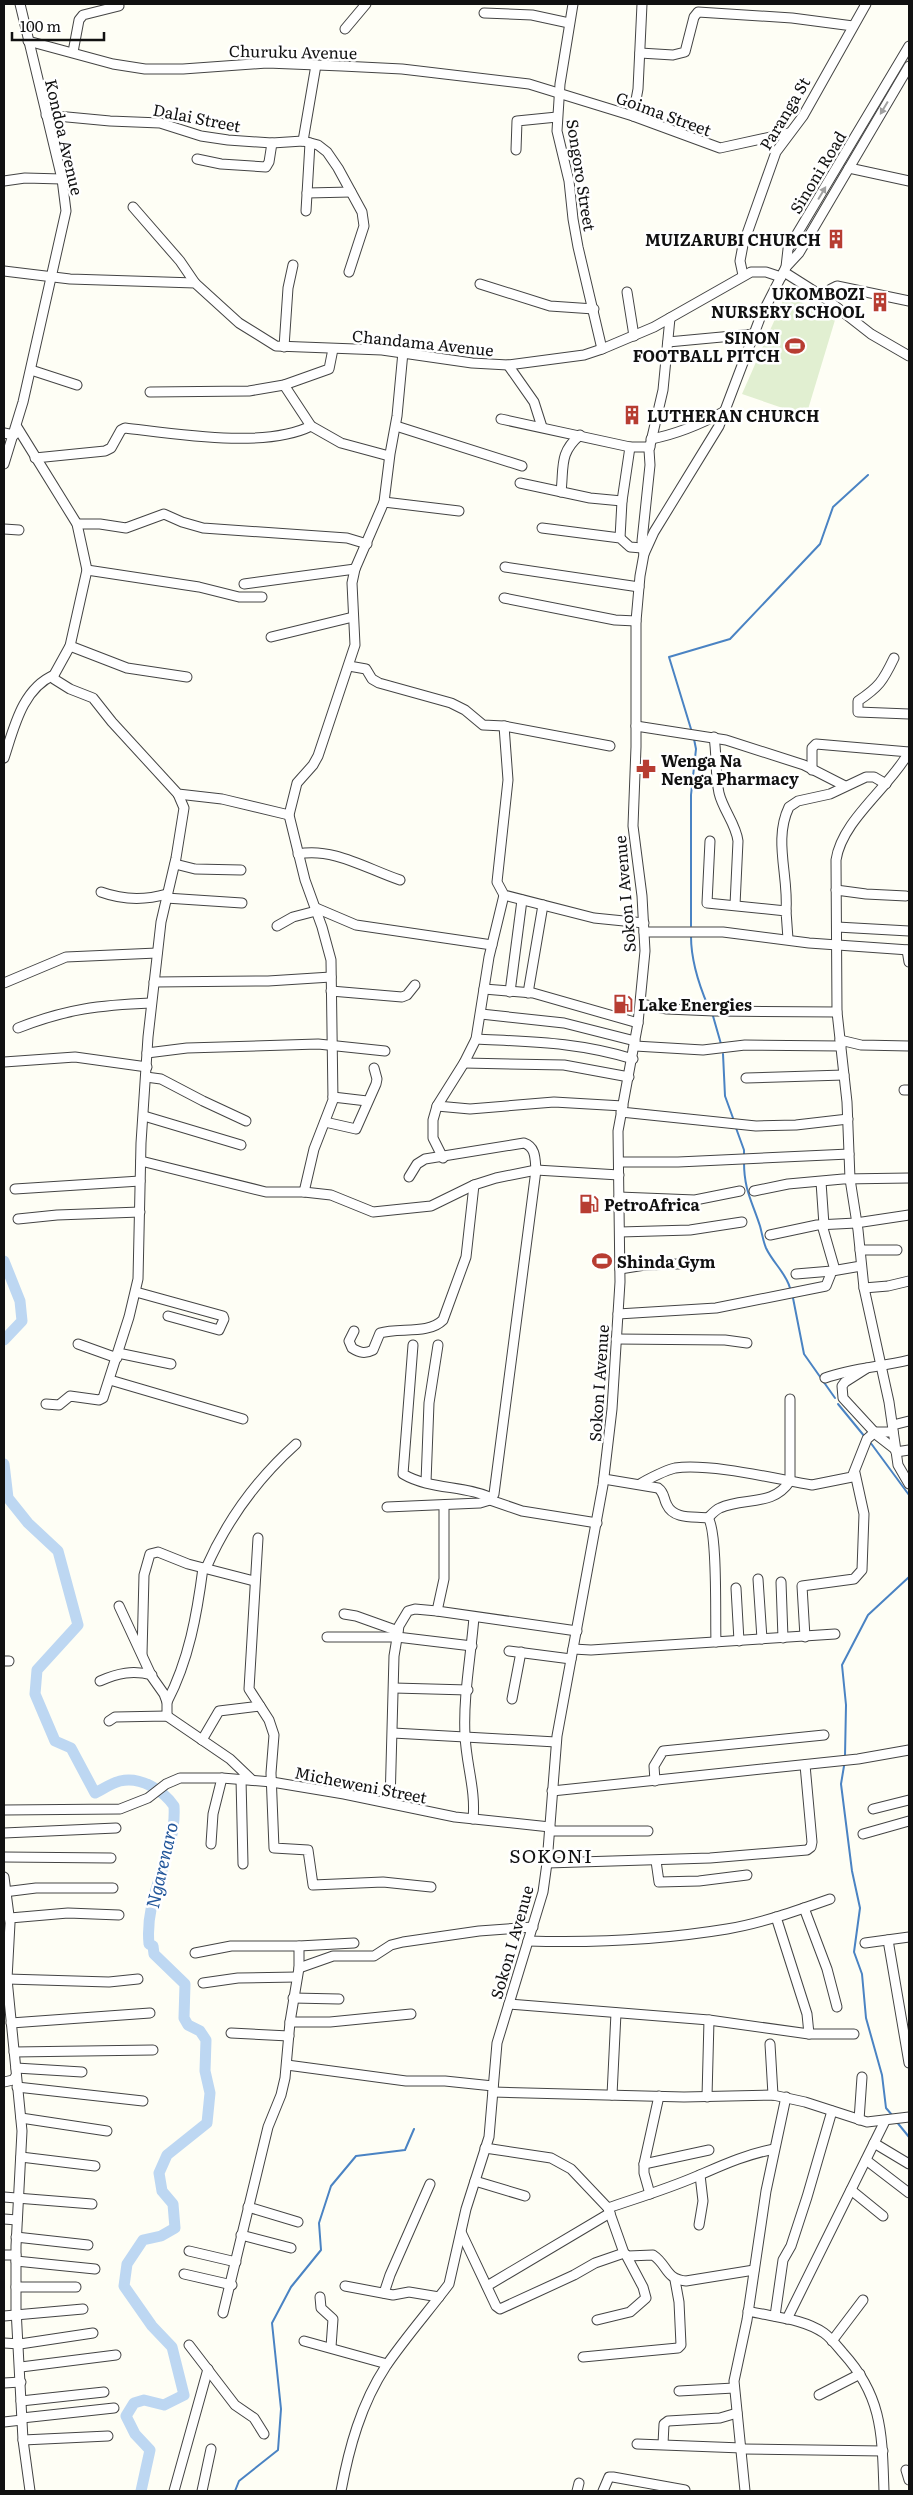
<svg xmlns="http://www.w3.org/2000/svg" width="913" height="2495" viewBox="0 0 913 2495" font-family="Literata,serif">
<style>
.pitch{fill:#e1efd1}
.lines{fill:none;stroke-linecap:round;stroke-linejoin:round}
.stream{stroke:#4a83c3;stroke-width:2}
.river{stroke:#bdd7f2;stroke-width:11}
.minor-casing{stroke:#444;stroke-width:11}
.minor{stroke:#fff;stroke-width:9}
.oneway{fill:#a0a0a0}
.labels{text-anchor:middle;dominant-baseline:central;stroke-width:5;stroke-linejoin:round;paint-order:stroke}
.street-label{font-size:16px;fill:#111;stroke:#fff}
.poi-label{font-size:16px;font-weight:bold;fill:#111;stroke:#fff;text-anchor:start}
.water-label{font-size:18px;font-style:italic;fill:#22569a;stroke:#fff}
.quarter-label{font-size:19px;letter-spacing:1px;fill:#111;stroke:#fff}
</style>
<rect width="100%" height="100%" fill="#fefef5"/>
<polygon class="pitch" points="786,294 835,320 806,416 742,394"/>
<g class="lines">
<g class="stream">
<polyline points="691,729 669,657 730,639 820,544 833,507 868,475"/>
<polyline points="691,926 691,795 696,749 694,739"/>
<path d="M691,936C691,959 699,985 708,1006"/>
<polyline points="713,1016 721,1044"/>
<polyline points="723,1054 725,1096 733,1118"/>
<polyline points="736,1128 744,1150 744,1157"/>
<path d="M744,1162C744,1190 752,1201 760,1226C762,1233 763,1241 766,1248C773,1263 786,1273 790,1288"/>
<polyline points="793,1298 804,1354 835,1398"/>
<polyline points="838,1404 865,1437"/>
<polyline points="870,1442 909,1495"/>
<polyline points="845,1756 846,1705 842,1665 868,1615 909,1577"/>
<polyline points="844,1766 841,1784 852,1871 860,1908 854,1952 862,1974 866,2018 882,2075 886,2108 892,2115"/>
<polyline points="896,2121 909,2137"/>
<polyline points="235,2491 239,2481 278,2450 281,2409 272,2323 291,2287 321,2250 319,2223 331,2186 356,2156 405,2150 414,2129"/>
</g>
<g class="river">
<polyline points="4,1261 20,1301 22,1321 4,1340"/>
<path d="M4,1464L8,1498L28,1523L58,1551L78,1625L37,1670L35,1694L55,1741L71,1748L95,1793C103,1789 112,1783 120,1781C140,1776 163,1790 174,1806C177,1854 144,1894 149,1944L153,1946L154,1954L185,1984L184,2018L188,2025L200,2031L206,2040L205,2071L210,2093L207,2123L167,2155L159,2173L162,2191L173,2204L175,2228L161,2236L143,2240L127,2264L124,2286L152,2326L172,2347L184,2395L164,2405L144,2400L134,2403L126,2416L135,2434L150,2450L141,2491"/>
</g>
<defs>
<g id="minor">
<polyline points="573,4 560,84 557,131 569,181 573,219 578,247 602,349"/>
<polyline points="484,13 532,15 569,23"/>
<polyline points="345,29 366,4"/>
<polyline points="28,41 113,64 145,69 183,69 267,63 342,66 402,69 529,84 633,116 720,148 789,133"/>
<polyline points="73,52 79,20 83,15 119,6"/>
<polyline points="640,53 673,55 685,52 694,17 698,12 792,18 853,26"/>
<polyline points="46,115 110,121 160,123 201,136 228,140 272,143 303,141 318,145 327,152 338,168 362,212 364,226 349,272"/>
<polyline points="633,116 638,89 642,4"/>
<polyline points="303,141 316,65"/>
<polyline points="516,150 517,121 557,117"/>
<polyline points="197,159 221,164 266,167 269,162 272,143"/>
<polyline points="849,168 909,181"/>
<polyline points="4,181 25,178 62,179"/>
<polyline points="307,193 351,192"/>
<polyline points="133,207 180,261 195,283"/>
<polyline points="306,211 310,143"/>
<polyline points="786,267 799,253 909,66"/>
<polyline points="4,271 70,279 195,283 239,323 276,346 382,350 472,363 508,365 584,355 602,349 654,327 751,272 766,272 781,277"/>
<polyline points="784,272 825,298 871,334 909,356"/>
<polyline points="743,275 740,261 743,245 776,152 803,116 866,4"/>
<polyline points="480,284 550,306 594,309"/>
<polyline points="627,292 634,336"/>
<polyline points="825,298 831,289 837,286 909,301"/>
<polyline points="668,342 754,334"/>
<polyline points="284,347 288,288 293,265"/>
<polyline points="508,365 534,402 542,427"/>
<polyline points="31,370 77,385"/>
<polyline points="284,385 311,426 341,443 389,456"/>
<polyline points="150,392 249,391 284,385 329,369 333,349"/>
<polyline points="501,419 630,447 650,447"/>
<polyline points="396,426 522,466"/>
<polyline points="17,427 77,524 87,570 70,646 54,675 54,679 70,689 93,698 112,722 178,794 222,799 289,815"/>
<polyline points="4,433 14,435"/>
<path d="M651,439C678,434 701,424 725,411"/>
<path d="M35,458L105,451L111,448L121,430L125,428C176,434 265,449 311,426"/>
<polyline points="4,464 23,402 66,211 62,179 20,4"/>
<polyline points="520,483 590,498 622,501"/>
<path d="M561,492C564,466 559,453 580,435"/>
<polyline points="384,502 459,511"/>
<polyline points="77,524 100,524 126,528 164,514 182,522 203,528 347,538 367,544"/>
<polyline points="542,528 620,538 630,547 642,548"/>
<polyline points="4,529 19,530"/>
<polyline points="620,538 622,501 630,447"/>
<polyline points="644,554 642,541 650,465 649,450 663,390 670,318"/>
<polyline points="505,567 639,587"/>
<polyline points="87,570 199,587 239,597 262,597"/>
<polyline points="244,584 355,569"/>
<polyline points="504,598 615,620 636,621"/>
<polyline points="271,637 353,617"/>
<polyline points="70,646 127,668 187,677"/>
<path d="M894,658C883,681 879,687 858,701V712L909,714"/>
<polyline points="349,666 366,669 372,679 379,683 451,703 465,710 483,725 504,726 610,746"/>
<polyline points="504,726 508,780 497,882 504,895 594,918 644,923"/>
<polyline points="636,726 726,740 804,765 845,786"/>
<path d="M714,737C717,755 715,775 719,793C723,810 736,824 738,841L735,905"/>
<path d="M909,752C890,787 842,820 836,860L837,1012L847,1102L850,1179L858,1230L864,1288L889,1402L898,1465L909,1484"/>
<path d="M4,758C14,728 22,689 54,675"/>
<polyline points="812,770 812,748 816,744 909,752"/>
<polyline points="710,841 707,903 786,911 788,939"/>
<path d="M298,854C333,847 367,869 400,880"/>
<polyline points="175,864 195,869 241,870"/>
<polyline points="836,890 866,894 906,896"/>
<path d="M101,892C123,900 146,900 167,894"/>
<polyline points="166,898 242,903"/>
<polyline points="316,908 356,925 492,945"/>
<path d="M786,911C789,876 773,840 789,807L798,801L830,794L866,777H874L886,784"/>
<polyline points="277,926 293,917 316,911"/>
<polyline points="837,927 909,931"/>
<polyline points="644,932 723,932 809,943 909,950"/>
<polyline points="907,950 909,962"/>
<polyline points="154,982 268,981 331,977"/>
<polyline points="4,983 66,957 157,953"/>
<polyline points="484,989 533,993 638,1023"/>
<polyline points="331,991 402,997 407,995 415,985"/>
<polyline points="510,992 522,900"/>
<polyline points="528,993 543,905"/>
<polyline points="641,1004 667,1009 714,1011 837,1012"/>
<polyline points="481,1014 564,1023 635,1041"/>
<path d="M18,1028C66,1009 100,1005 151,1003"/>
<path d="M476,1039C533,1042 577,1042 633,1059"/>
<polyline points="840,1040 861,1045 909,1046"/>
<polyline points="635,1046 703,1050 745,1045 841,1046"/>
<polyline points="147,1053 187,1048 318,1044 385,1051"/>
<polyline points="4,1062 75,1057 147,1067"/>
<polyline points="464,1063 564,1065 629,1077"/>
<polyline points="146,1077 161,1079 203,1101 246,1121"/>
<polyline points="746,1078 844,1075"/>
<polyline points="904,1090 909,1090"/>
<polyline points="333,1097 367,1101"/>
<polyline points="437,1106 470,1109 554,1102 623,1106"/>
<polyline points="621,1112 756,1126 796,1125 848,1119"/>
<polyline points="144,1116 241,1145"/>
<polyline points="325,1122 356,1129 376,1084 377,1079 374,1068"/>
<polyline points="443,1158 433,1138 433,1120 437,1106 464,1063 476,1039 489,957 504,895"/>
<polyline points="141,1161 266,1192 304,1192 331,1195 373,1212 431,1206 474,1185 496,1178 536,1170 619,1175"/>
<polyline points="619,1162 678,1162 849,1154"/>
<polyline points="821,1182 824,1225"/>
<polyline points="15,1189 140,1181"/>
<polyline points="754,1191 788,1184 843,1179 909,1178"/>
<polyline points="304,1192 314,1149 333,1100 331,960 322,927 305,880 289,815 297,783 313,765 318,756 355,645 352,583 355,569 384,502 390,454 397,416 403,352"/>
<polyline points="619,1197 695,1200 740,1191"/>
<polyline points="18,1219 57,1215 140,1212"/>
<polyline points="822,1225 835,1270"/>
<polyline points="620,1232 690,1230 742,1222"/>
<polyline points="770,1235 817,1225 856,1223 909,1215"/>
<polyline points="860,1250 897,1250"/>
<polyline points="620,1269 645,1265 710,1263"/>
<polyline points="796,1274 832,1271"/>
<polyline points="864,1288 888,1286 909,1281"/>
<polyline points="136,1292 223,1316 224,1319 219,1330 168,1316"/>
<polyline points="618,1314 716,1308 826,1286 832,1271 861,1266"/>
<path d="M354,1331L349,1341L352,1348C360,1353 365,1354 373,1350L380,1333C399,1327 428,1335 443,1320L466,1257L474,1185"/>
<polyline points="616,1339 725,1340 747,1343"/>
<polyline points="78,1344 117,1358"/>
<path d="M413,1345L403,1474C430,1490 464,1485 492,1498"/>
<polyline points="118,1353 171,1364"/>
<polyline points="867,1368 845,1382 842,1386 843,1398 878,1436 896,1450"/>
<path d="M825,1378C852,1368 881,1367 909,1360"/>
<polyline points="110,1380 243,1419"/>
<polyline points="46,1404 59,1405 70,1396 99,1400 103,1398 129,1317 138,1279 141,1143 148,1037 161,922 176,858 184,808 178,794"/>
<polyline points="893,1425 909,1421"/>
<polyline points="896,1452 909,1450"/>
<path d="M604,1479L658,1488C665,1493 663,1498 667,1505C674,1520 695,1516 708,1518C718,1531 715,1620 716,1642"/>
<polyline points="426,1482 429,1403 438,1345"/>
<path d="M640,1484C648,1479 666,1470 675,1468C710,1463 776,1479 812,1485L852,1477L867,1439L875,1432H893"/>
<polyline points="490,1500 522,1511 597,1523"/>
<path d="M387,1507L480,1503L490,1500L494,1494L536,1170C535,1159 536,1147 524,1143L425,1159L417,1164L409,1177"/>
<path d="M708,1518C711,1515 715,1510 720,1508C744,1497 773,1507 790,1481V1399"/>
<polyline points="258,1538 249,1689 269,1720 274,1735 271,1773 274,1848 308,1850 313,1885 383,1882 431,1887"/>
<path d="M206,1568C227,1520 257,1479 296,1444"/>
<polyline points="758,1579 762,1639"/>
<polyline points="781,1582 783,1638"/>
<polyline points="736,1588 739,1641"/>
<polyline points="119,1606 152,1677 164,1694 167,1702 167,1716"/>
<polyline points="437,1611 444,1579 444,1505"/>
<polyline points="344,1614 356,1616 398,1631"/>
<polyline points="327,1637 397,1637 472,1646"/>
<polyline points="805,1637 802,1586 854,1579 862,1570 864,1514 855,1473"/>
<polyline points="573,1649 591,1650 835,1634"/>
<polyline points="509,1651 571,1659"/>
<polyline points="142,1654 144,1575 150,1554 158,1552 188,1564 254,1581"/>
<polyline points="4,1661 9,1661"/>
<path d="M100,1681C118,1673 133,1670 152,1675"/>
<polyline points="394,1688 468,1690"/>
<polyline points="512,1699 521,1652"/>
<path d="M167,1702C189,1660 197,1614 203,1568"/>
<polyline points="109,1721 115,1717 167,1716 230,1759 252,1780"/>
<polyline points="393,1733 556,1742"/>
<polyline points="202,1740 219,1711 260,1706"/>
<polyline points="241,1779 243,1864"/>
<polyline points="655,1781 654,1766 663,1751 824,1735"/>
<polyline points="552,1791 858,1759 909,1750"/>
<polyline points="390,1803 394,1656 399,1626 408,1611 415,1609 437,1611 577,1631"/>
<polyline points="873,1809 909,1800"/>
<polyline points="4,1810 120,1809 148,1798 166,1784 180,1778 222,1778 272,1782 344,1794 455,1817 550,1827"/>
<path d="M473,1819C476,1790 466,1764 465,1735C463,1696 471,1656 474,1617"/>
<polyline points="550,1831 648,1831"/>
<polyline points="4,1833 116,1828"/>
<polyline points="863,1834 909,1821"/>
<polyline points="211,1844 213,1814 222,1778"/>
<polyline points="4,1857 111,1858"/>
<polyline points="656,1861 659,1882 699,1881 747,1875"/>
<polyline points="547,1863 710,1858 807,1850 811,1847 812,1842 805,1765"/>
<polyline points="4,1877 10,1923 7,1979 22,2131 16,2246 16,2309 23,2440 30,2491"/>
<polyline points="4,1892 36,1888 113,1888"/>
<polyline points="804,1908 827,1969 837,2007"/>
<polyline points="776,1917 807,2014 809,2034"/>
<polyline points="10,1918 68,1913 119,1915"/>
<polyline points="888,1940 909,2063"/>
<path d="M528,1941C595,1943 660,1940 727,1929C762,1923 796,1911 830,1899"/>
<polyline points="865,1943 909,1937"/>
<polyline points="195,1953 231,1946 299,1946 354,1943"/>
<polyline points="299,1968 333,1956 374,1956 391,1945 403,1942 479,1931 533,1927"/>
<polyline points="7,1979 109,1982 138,1979"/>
<polyline points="203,1983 238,1978 297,1977"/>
<polyline points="293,1998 339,1999"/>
<polyline points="509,2004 709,2020 809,2034 854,2034"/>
<polyline points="290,2022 330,2022 411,2014"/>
<polyline points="11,2023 150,2013"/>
<polyline points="231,2033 289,2036"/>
<polyline points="770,2044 773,2095"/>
<polyline points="14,2052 153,2050"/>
<polyline points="287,2065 406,2081 445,2081 493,2086"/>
<polyline points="16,2068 82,2072"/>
<polyline points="4,2082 13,2080 16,2076"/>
<polyline points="17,2087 143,2101"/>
<polyline points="493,2092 684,2097 773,2095 805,2102 867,2122 909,2117"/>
<polyline points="612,2095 616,2013"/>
<polyline points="707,2097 709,2020"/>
<polyline points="21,2118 107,2131"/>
<polyline points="859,2120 862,2077"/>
<polyline points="874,2143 909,2164"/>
<path d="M485,2148L551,2158L571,2169L608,2208L624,2253L628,2256L653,2255C668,2265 665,2279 686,2281L754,2270"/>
<polyline points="21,2157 95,2166"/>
<polyline points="866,2160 909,2193"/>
<polyline points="644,2164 709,2150"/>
<polyline points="475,2181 525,2196"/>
<polyline points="851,2190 883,2216"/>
<polyline points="650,2194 644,2173 644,2164 659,2096"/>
<polyline points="4,2197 92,2204"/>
<polyline points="248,2207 298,2222"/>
<path d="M608,2208C637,2198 667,2189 695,2177C723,2165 744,2155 774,2149"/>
<polyline points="4,2219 17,2220"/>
<polyline points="699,2225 703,2201 700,2175"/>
<polyline points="461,2232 496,2306 500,2309 574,2275 595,2263 624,2253"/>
<polyline points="241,2235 291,2248"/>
<polyline points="16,2237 88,2245"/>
<polyline points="189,2251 236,2262"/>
<polyline points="4,2255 16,2255"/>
<polyline points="16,2261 95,2269"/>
<polyline points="184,2274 232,2285"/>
<polyline points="345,2286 393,2295 409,2292 439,2297"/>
<polyline points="487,2286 610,2213"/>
<polyline points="16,2287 76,2287"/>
<polyline points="384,2293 390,2275 430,2184"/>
<polyline points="320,2297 321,2308 333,2319 331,2347"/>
<path d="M748,2311C772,2317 802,2318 824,2333C831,2338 837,2346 843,2353C883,2397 882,2435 884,2491"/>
<polyline points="223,2313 268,2127 281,2095 285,2078 290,2022 299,1968 299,1946"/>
<polyline points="4,2316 83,2309"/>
<polyline points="775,2316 783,2260 791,2246 807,2197 832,2111"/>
<polyline points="787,2319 885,2121"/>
<polyline points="597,2320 630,2312 646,2298 643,2287 626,2255"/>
<polyline points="304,2341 387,2364"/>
<polyline points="832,2341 863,2300"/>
<polyline points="4,2343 20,2344 93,2333"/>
<polyline points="189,2345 235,2405 254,2418 264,2434"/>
<polyline points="583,2357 678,2348 681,2345 679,2302 675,2280"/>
<polyline points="21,2367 116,2355"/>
<polyline points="4,2383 21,2382"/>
<polyline points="679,2391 734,2388"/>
<polyline points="819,2395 860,2374"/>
<polyline points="21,2401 104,2392"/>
<polyline points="22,2418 114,2408"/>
<polyline points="4,2422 22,2420"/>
<polyline points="23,2440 108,2436"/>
<polyline points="637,2444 742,2448"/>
<polyline points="663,2444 664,2424 668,2421 720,2418 737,2413"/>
<polyline points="742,2449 883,2451"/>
<polyline points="906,2470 909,2480"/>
<polyline points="174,2491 208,2369"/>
<polyline points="202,2491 211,2449"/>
<path d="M341,2491C349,2448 361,2404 386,2366C405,2338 428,2312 449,2284L466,2209L489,2137L497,2043L543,1892L547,1863L557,1736L603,1485L612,1409L620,1282L618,1131L638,1023L645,951L642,896L633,826L636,747V621L640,576L644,554L654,532L719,426L760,318L786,267L788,249L909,46"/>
<polyline points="577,2491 579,2483"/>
<polyline points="603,2491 609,2477 613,2477 685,2490"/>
<polyline points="745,2491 734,2381 747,2320 766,2191 786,2097"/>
</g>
</defs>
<use href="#minor" class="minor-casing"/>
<use href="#minor" class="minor"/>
</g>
<defs><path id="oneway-solid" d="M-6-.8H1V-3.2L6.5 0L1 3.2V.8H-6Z" transform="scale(1.25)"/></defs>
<g class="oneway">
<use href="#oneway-solid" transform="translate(884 108) rotate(121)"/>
<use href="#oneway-solid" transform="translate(822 193) rotate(-59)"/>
</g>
<defs>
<symbol id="building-bare" viewBox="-9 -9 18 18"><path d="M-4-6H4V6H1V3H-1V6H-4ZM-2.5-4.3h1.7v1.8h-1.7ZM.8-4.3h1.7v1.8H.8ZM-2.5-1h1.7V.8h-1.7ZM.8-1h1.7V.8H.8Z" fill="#b73d32" stroke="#fff" stroke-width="2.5" paint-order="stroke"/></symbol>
<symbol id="stadium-bare" viewBox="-9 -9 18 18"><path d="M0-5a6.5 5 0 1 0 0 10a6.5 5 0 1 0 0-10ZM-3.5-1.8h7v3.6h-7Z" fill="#b73d32" stroke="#fff" stroke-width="2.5" paint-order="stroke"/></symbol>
<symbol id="pharmacy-bare" viewBox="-9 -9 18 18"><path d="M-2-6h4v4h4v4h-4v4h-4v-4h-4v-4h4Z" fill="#b73d32" stroke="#fff" stroke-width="2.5" paint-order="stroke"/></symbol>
<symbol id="fuel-bare" viewBox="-9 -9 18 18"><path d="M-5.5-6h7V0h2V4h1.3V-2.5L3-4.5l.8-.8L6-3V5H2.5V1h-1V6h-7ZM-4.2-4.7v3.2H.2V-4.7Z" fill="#b73d32" stroke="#fff" stroke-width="2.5" paint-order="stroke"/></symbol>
</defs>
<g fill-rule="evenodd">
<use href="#building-bare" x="822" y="225" width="28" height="28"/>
<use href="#building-bare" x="866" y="288" width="28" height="28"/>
<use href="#stadium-bare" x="781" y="332" width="28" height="28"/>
<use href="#building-bare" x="618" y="401" width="28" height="28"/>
<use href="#pharmacy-bare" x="632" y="755" width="28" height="28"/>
<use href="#fuel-bare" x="609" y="990" width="28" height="28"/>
<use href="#fuel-bare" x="575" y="1190" width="28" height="28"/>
<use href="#stadium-bare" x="588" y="1247" width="28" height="28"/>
</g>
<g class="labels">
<g class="street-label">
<text transform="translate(293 51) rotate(1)">Churuku Avenue</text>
<text transform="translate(664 113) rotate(20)">Goima Street</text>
<text transform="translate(784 113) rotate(-59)">Paranga St</text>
<text transform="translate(197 117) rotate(11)">Dalai Street</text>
<text transform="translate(65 137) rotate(77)">Kondoa Avenue</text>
<text transform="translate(817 172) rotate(-59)">Sinoni Road</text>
<text transform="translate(582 175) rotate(81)">Songoro Street</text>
<text transform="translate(423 342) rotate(6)">Chandama Avenue</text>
<text transform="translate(624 894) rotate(-95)">Sokon I Avenue</text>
<text transform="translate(598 1383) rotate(-86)">Sokon I Avenue</text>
<text transform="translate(361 1784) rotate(11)">Micheweni Street</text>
<text transform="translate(511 1942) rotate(-74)">Sokon I Avenue</text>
</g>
<g class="poi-label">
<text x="821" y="239" text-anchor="end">MUIZARUBI CHURCH</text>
<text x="865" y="293" text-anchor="end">UKOMBOZI<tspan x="865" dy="18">NURSERY SCHOOL</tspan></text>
<text x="780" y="337" text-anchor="end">SINON<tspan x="780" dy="18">FOOTBALL PITCH</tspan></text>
<text x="647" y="415">LUTHERAN CHURCH</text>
<text x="661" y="760">Wenga Na<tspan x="661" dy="18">Nenga Pharmacy</tspan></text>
<text x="638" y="1004">Lake Energies</text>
<text x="604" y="1204">PetroAfrica</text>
<text x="617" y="1261">Shinda Gym</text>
</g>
<g class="water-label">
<text transform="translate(161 1865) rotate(-77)">Ngarenaro</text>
</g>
<g class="quarter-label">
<text x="551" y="1855">SOKONI</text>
</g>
</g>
<rect width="913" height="2495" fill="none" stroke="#111111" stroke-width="10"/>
<path d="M12 32v8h92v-8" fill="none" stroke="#111111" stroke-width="2.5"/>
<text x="20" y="32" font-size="15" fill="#111111" stroke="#ffffff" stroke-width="4" paint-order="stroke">100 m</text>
</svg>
